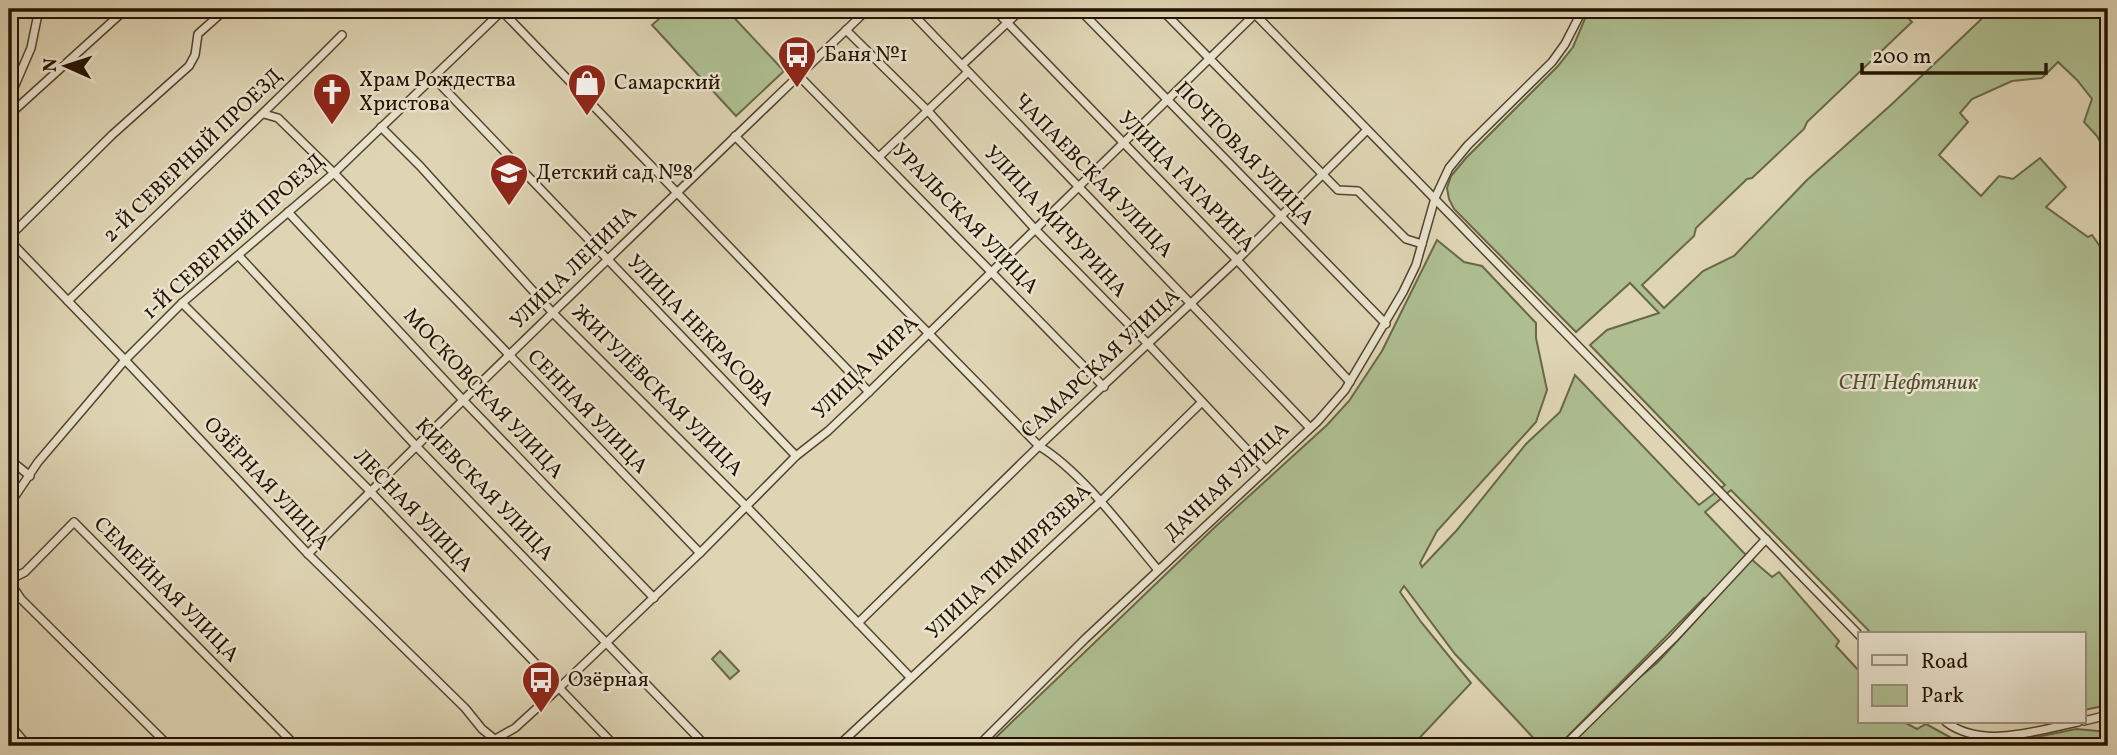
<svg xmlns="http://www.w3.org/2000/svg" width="2117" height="755" viewBox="0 0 2117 755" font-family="Vollkorn,serif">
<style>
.green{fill:#aebe91;stroke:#686848;stroke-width:2}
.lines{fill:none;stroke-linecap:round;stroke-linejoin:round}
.minor-casing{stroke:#52432d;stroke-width:10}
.minor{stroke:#eae4cf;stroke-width:7}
.labels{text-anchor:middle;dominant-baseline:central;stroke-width:5;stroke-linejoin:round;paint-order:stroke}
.poi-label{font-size:21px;fill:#231200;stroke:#eae4cf;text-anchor:start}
.street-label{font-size:21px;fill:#231200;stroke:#eae4cf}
.park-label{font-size:21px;font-style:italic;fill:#544e33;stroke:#eae4cf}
</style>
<rect width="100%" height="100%" fill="#dfd5b5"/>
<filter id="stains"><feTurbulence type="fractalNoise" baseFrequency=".00286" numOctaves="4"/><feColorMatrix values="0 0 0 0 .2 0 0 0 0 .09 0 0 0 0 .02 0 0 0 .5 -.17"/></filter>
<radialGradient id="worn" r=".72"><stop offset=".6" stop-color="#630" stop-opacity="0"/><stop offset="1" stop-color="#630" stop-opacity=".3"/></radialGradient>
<g class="green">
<polygon points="670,9 726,9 784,71 736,116 652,25"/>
<polygon points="1589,9 1899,9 1912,22 1807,122 1804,129 1752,178 1747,179 1696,228 1694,236 1642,285 1664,308 1703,271 1734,256 1807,180 1892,104 1992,9 2108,9 2108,157 2097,136 2084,122 2092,99 2077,80 2058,62 2042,78 2012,81 1972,99 1960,113 1968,122 1939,155 1981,196 1999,176 2013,179 2040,158 2066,187 2046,207 2088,237 2092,235 2108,258 2108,705 2084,710 2084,634 1872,634 1731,490 1705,512 1743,552 1772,577 1779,572 1839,641 1836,646 1860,672 1860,722 1904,722 1917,729 1926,724 1966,746 1569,746 1628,687 1658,662 1710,605 1704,598 1560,744 1548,746 1539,744 1455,654 1404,586 1400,592 1421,622 1471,683 1412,746 987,746 1215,527 1327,425 1349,401 1382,351 1437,240 1464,262 1482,266 1536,323 1536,338 1547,390 1536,422 1437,531 1420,563 1422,567 1457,530 1526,444 1560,412 1575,375 1699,505 1725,485 1590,345 1607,330 1659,313 1630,283 1576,332 1454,209 1449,199 1447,188 1451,176 1466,158 1557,67 1573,47"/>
<polygon points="720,651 739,671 730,679 712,659"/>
<polygon points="2076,729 2108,732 2108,746 2006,746 2017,741"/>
</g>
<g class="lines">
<defs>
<g id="minor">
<polyline points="500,9 869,392"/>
<polyline points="908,9 1310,428"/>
<polyline points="994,9 1237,260 1350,382"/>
<polyline points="1079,9 1386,324"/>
<polyline points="1161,9 1338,190 1358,191 1406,239 1422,244"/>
<polyline points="1250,9 1860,636"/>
<polyline points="846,30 928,111 1034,228 1149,345 1266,470"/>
<polyline points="962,65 1022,9"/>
<polyline points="799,76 1104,387"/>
<polyline points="434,78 796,456"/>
<polyline points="9,99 31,48 39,9"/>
<polyline points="264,114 278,118 334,173 700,553"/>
<polyline points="9,115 126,9"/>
<polyline points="381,127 420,166 553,313 747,507 910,677"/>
<path d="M735,136L1039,446C1081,471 1126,532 1158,570"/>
<polyline points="880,156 968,72"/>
<polyline points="288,212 463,400 654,598"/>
<polyline points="9,237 112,135 189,66 195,55 198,34 226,9"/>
<polyline points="9,240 125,360 308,554 465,708 482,729 503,746"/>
<polyline points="239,256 416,446 706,746"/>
<path d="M68,301C159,212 252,126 342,35"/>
<polyline points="182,303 366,487 615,746"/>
<polyline points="9,459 30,476"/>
<polyline points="9,505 38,462 125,360 182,303 334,173 504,9"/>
<path d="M308,554C492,369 680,190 868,9"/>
<polyline points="9,580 25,572 74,522 296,746"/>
<polyline points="9,581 21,599 169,746"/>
<polyline points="858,623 1039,446 1237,260 1367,130"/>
<polyline points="2084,721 2108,715"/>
<path d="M1946,722C1983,750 2038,730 2078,722"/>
<polyline points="9,724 28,746"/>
<polyline points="483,746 515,728 560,687 700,553 796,456 828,431 869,392 1255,14"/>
<polyline points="838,746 1100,502 1202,402"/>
<polyline points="978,746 1085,639 1318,421 1345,390 1403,292 1416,265 1435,198 1449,168 1468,145 1552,62 1565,44 1583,9"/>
<polyline points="1564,746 1674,638 1766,539"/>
</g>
</defs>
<use href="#minor" class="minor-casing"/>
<use href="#minor" class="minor"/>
</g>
<defs>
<symbol id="bus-pin" viewBox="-11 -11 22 30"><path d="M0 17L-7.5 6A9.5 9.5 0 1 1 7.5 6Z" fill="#8f2418" stroke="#eae4cf"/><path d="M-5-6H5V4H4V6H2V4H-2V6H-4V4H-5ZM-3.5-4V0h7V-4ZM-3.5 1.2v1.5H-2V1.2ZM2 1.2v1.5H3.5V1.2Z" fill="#fff"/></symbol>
<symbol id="shop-pin" viewBox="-11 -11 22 30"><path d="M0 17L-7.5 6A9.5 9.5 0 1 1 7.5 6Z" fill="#8f2418" stroke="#eae4cf"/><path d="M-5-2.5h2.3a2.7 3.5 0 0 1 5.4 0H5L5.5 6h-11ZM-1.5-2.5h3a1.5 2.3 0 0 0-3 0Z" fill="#fff"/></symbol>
<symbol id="church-pin" viewBox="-11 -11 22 30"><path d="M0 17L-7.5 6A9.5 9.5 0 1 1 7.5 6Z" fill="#8f2418" stroke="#eae4cf"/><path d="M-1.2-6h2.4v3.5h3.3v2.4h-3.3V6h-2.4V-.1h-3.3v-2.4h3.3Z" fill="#fff"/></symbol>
<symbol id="school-pin" viewBox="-11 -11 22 30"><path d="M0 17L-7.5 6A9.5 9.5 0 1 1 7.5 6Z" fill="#8f2418" stroke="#eae4cf"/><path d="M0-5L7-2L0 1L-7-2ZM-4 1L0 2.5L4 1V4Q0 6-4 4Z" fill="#fff"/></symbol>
</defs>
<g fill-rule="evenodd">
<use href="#bus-pin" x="775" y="33" width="44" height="60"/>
<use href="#shop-pin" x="565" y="61" width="44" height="60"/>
<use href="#church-pin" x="310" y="70" width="44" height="60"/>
<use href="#school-pin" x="487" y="151" width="44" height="60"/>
<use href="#bus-pin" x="519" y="658" width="44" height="60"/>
</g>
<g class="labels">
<g class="poi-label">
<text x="824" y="55">Баня №1</text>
<text x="359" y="80">Храм Рождества<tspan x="359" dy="24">Христова</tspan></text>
<text x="614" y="83">Самарский</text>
<text x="536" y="173">Детский сад №8</text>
<text x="568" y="680">Озёрная</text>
</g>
<g class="street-label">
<text transform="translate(1244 154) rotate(46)">ПОЧТОВАЯ УЛИЦА</text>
<text transform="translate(193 156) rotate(-44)">2-Й СЕВЕРНЫЙ ПРОЕЗД</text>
<text transform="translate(1093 176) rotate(46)">ЧАПАЕВСКАЯ УЛИЦА</text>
<text transform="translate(1186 182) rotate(46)">УЛИЦА ГАГАРИНА</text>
<text transform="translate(965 219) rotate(46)">УРАЛЬСКАЯ УЛИЦА</text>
<text transform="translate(1055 222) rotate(47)">УЛИЦА МИЧУРИНА</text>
<text transform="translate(234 237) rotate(-42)">1-Й СЕВЕРНЫЙ ПРОЕЗД</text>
<text transform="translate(574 268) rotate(-44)">УЛИЦА ЛЕНИНА</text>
<text transform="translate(700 331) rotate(46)">УЛИЦА НЕКРАСОВА</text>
<text transform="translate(1101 364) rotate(-43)">САМАРСКАЯ УЛИЦА</text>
<text transform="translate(866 368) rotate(-44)">УЛИЦА МИРА</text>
<text transform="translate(657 391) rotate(45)">ЖИГУЛЁВСКАЯ УЛИЦА</text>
<text transform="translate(483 394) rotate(47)">МОСКОВСКАЯ УЛИЦА</text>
<text transform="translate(587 412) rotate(46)">СЕННАЯ УЛИЦА</text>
<text transform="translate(1227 482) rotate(-43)">ДАЧНАЯ УЛИЦА</text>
<text transform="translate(266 484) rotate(47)">ОЗЁРНАЯ УЛИЦА</text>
<text transform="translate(484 490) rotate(46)">КИЕВСКАЯ УЛИЦА</text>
<text transform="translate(413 511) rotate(46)">ЛЕСНАЯ УЛИЦА</text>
<text transform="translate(1009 562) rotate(-43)">УЛИЦА ТИМИРЯЗЕВА</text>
<text transform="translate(166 590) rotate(45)">СЕМЕЙНАЯ УЛИЦА</text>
</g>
<g class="park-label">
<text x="1908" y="383">СНТ Нефтяник</text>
</g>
</g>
<rect width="2117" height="755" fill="none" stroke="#dfd5b5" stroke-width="35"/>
<rect x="10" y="10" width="2096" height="734" fill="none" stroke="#231200" stroke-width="3.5"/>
<rect x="18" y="18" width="2082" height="720" fill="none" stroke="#231200" stroke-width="2"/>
<rect x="1858" y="632" width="228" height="91" fill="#eae4cf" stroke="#9a907c" stroke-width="2"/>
<rect x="1872" y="655" width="35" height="10" fill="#eae4cf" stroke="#9a907c" stroke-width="2"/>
<text x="1921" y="668" font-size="21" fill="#231200">Road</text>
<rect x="1872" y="685" width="35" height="21" fill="#aebe91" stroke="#9a907c" stroke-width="2"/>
<text x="1921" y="702" font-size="21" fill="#231200">Park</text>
<g transform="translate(66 66) rotate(273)" stroke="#eae4cf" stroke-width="5" paint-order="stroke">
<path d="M0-5L12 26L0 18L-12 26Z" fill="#231200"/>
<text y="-10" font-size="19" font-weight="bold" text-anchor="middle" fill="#231200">N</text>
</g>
<path d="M1862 63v10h184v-10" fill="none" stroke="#231200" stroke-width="3.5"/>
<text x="1872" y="63" font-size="21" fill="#231200" stroke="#eae4cf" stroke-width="5" paint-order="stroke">200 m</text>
<rect width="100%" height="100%" filter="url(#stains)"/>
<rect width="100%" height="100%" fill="url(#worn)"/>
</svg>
